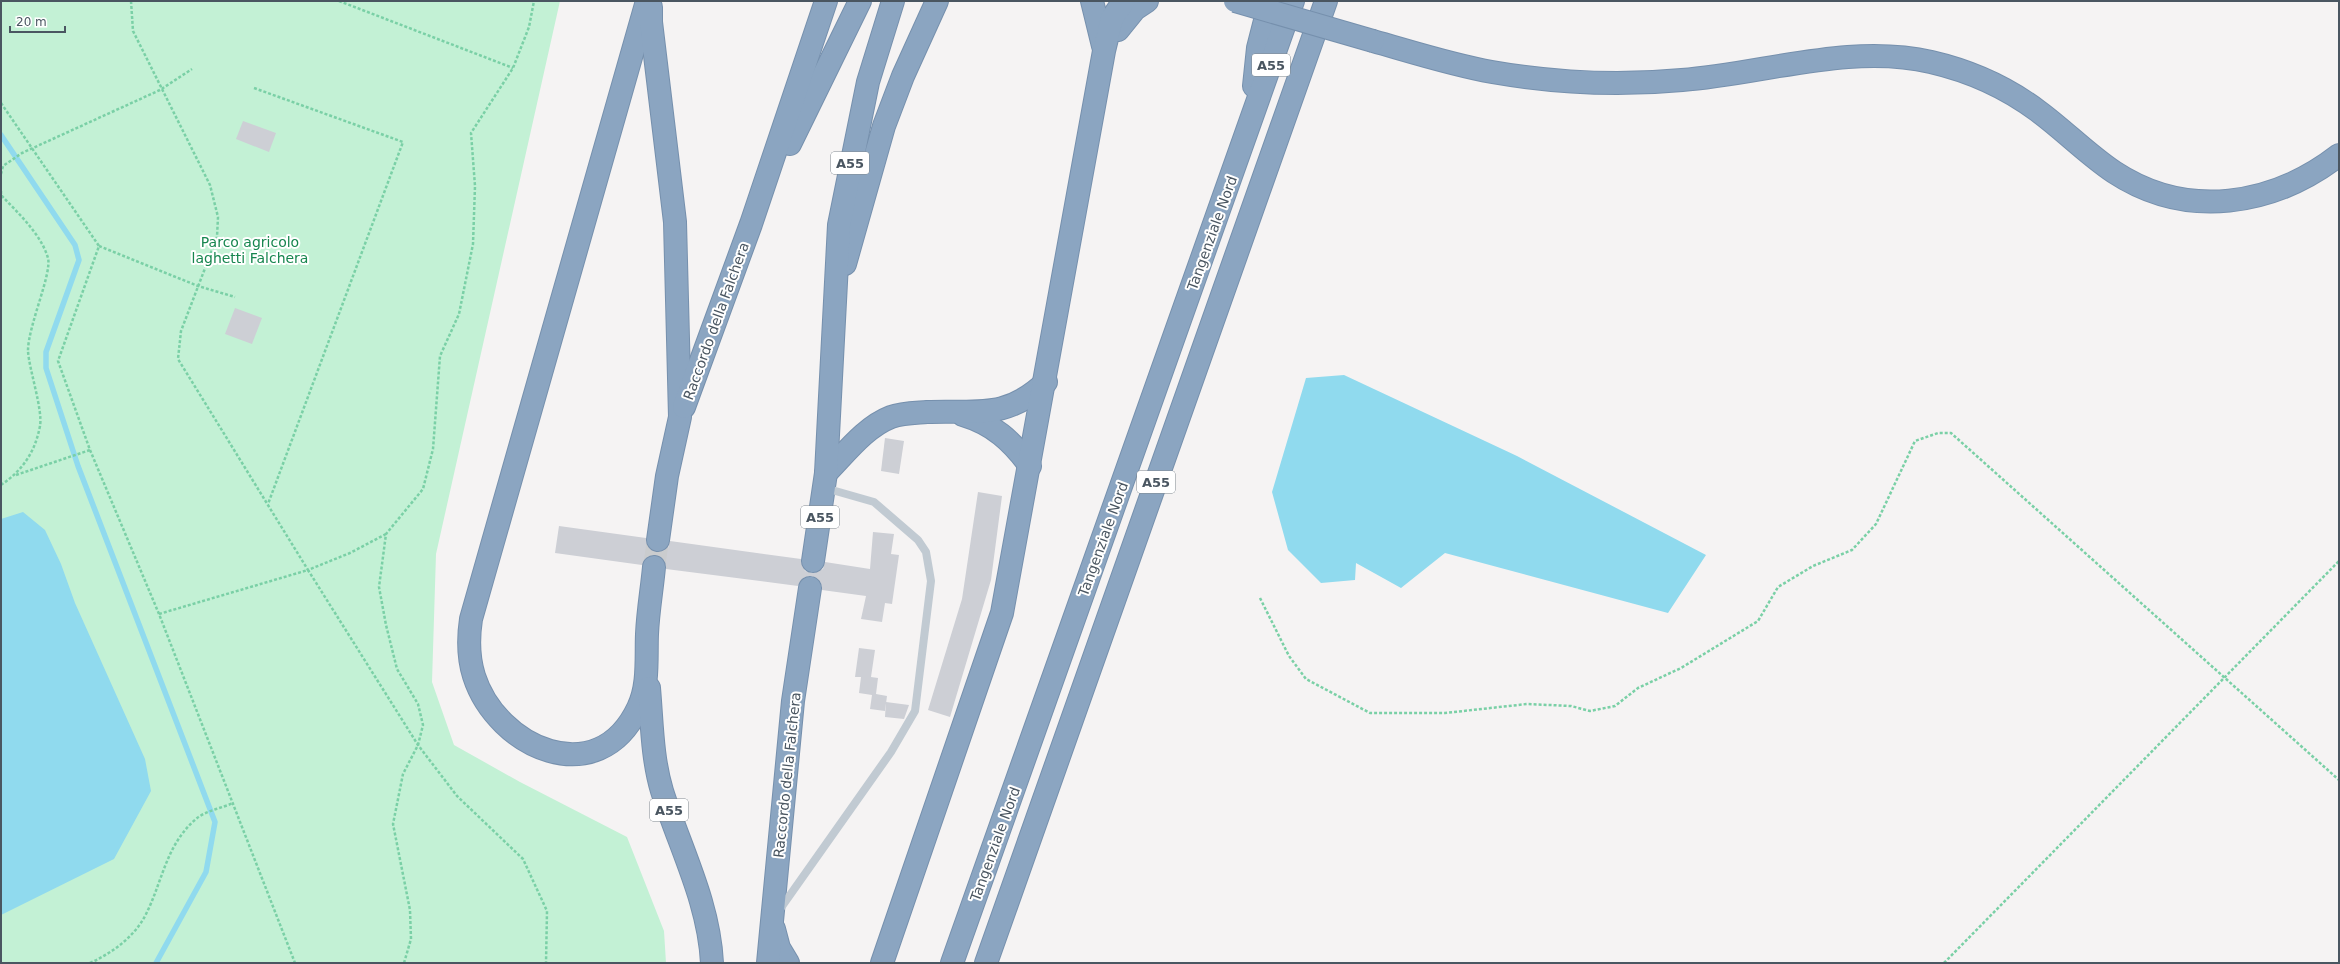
<svg xmlns="http://www.w3.org/2000/svg" width="2340" height="964" viewBox="0 0 2340 964" font-family="'DejaVu Sans',sans-serif">
<style>
.green{fill:#c3f1d5}
.water{fill:#90daee}
.lines{fill:none;stroke-linecap:round;stroke-linejoin:round}
.stream{stroke:#90daee;stroke-width:5.5}
.building{fill:#cdcfd5}
.motorway-tunnel{stroke:#caccce;stroke-width:22;stroke-dasharray:22 11;stroke-linecap:butt}
.motorway-casing{stroke:#7690ad;stroke-width:24}
.path{stroke:#7ad0a6;stroke-width:2.5;stroke-dasharray:3 2;stroke-linecap:butt}
.service{stroke:#c1cad2;stroke-width:8}
.motorway{stroke:#8ba5c1;stroke-width:22}
.motorway-bridge-casing{stroke:#7690ad;stroke-width:24;stroke-linecap:butt}
.motorway-bridge{stroke:#8ba5c1;stroke-width:22}
.labels{text-anchor:middle;dominant-baseline:central;stroke-width:4;stroke-linejoin:round;paint-order:stroke}
.shield{fill:#fff;stroke:#808990;stroke-width:1}
.shield-label{font-size:13px;font-weight:bold;fill:#4a5661}
.street-label{font-size:14px;fill:#4a5661;stroke:#fff}
.park-label{font-size:14px;fill:#17864f;stroke:#fff}
</style>
<rect width="100%" height="100%" fill="#f5f3f3"/>
<polygon class="green" points="1,1 560,1 436,554 432,682 454,745 520,782 627,837 664,931 666,963 1,963"/>
<g class="water">
<polygon points="1344,375 1517,456 1706,555 1668,613 1445,553 1401,588 1356,563 1355,580 1321,583 1288,550 1272,492 1306,378"/>
<polygon points="23,512 45,530 61,564 75,603 145,759 151,791 114,859 1,915 1,519"/>
</g>
<g class="lines">
<polyline class="stream" points="1,135 75,245 79,260 46,352 46,368 78,466 215,822 206,872 156,963"/>
</g>
<g class="building">
<polygon points="243,121 276,133 269,152 236,139"/>
<polygon points="235,308 262,318 252,344 225,334"/>
<polygon points="885,438 904,441 899,474 881,471"/>
<polygon points="978,492 1002,496 991,580 950,717 928,710 962,599"/>
<polygon points="559,526 646,538 650,550 657,552 668,548 670,541 801,559 805,571 812,573 823,569 825,562 870,569 873,532 894,534 891,554 899,555 892,604 885,603 882,622 861,619 866,596 822,590 821,583 812,576 805,577 798,586 666,569 665,562 656,555 649,556 642,565 555,553"/>
<polygon points="859,648 875,650 871,677 878,678 876,694 887,696 885,711 870,709 872,695 859,693 861,677 855,677"/>
<polygon points="886,702 909,705 904,719 885,717"/>
</g>
<g class="lines">
<polyline class="motorway-tunnel" points="654,567 658,540"/>
<defs>
<g id="motorway">
<path d="M647,1L471,619C468,639 468,657 474,676C497,748 598,793 638,708C649,686 646,658 647,634C648,611 652,589 654,567"/>
<polyline points="1092,1 1103,46"/>
<polyline points="651,7 651,22 675,222 680,417 667,476 658,540"/>
<polyline points="1118,30 1135,9 1147,1"/>
<path d="M1373,41C1412,52 1452,65 1492,72C1555,83 1619,86 1682,80C1763,74 1850,43 1931,62C1970,71 2006,87 2038,111C2064,130 2087,154 2114,172C2187,220 2273,206 2339,155"/>
<polyline points="1254,86 1258,48 1270,1"/>
<polyline points="790,144 860,1"/>
<polyline points="845,264 884,126 903,76 937,1"/>
<polyline points="684,407 751,224 826,1"/>
<path d="M963,415C993,424 1012,441 1030,466"/>
<path d="M826,473C845,454 865,427 891,417C902,413 914,413 927,412C977,410 1006,420 1046,382"/>
<polyline points="813,561 826,473 839,225 868,82 893,1"/>
<path d="M649,688C652,722 652,758 662,791C680,848 709,902 712,963"/>
<polyline points="774,929 779,948 788,963"/>
<polyline points="768,963 793,701 810,588"/>
<polyline points="882,963 1002,613 1104,51 1112,18 1124,1"/>
<polyline points="952,963 1293,1"/>
<polyline points="986,963 1326,1"/>
</g>
</defs>
<use href="#motorway" class="motorway-casing"/>
<g class="path">
<polyline points="131,1 133,31 210,185 218,217 217,237 181,331 178,359 308,570 350,553 386,534"/>
<polyline points="339,1 513,68"/>
<polyline points="254,88 403,142 268,504"/>
<polyline points="1,103 99,246 58,361 90,450 159,614 295,963"/>
<polyline points="1,174 3,166 22,153 160,90 192,69"/>
<path d="M1,191V195C18,213 41,234 48,258C52,274 28,326 28,351C29,369 43,410 40,426C35,452 23,470 1,485"/>
<polyline points="99,246 198,286 235,297"/>
<polyline points="16,475 90,450"/>
<polyline points="1260,598 1289,656 1306,679 1370,713 1445,713 1527,704 1571,706 1590,711 1615,706 1638,688 1681,668 1758,621 1778,587 1813,566 1852,550 1876,524 1915,441 1938,433 1951,433 2339,780"/>
<polyline points="159,614 308,570 418,745 457,796 523,859 547,911 546,963"/>
<path d="M90,963C114,952 137,935 148,910C163,878 167,844 196,819C205,811 222,808 233,803"/>
<polyline points="404,963 411,939 410,910 393,824 403,774 418,745 423,725 418,704 397,669 386,625 379,587 386,534 423,489 433,449 440,356 459,314 473,244 475,186 471,133 513,68 529,27 534,1"/>
<polyline points="1944,963 2339,561"/>
</g>
<polyline class="service" points="778,912 891,752 915,711 931,581 926,552 918,540 874,502 825,488"/>
<use href="#motorway" class="motorway"/>
<defs>
<polyline id="motorway-bridge" points="1235,1 1373,41"/>
</defs>
<use href="#motorway-bridge" class="motorway-bridge-casing"/>
<use href="#motorway-bridge" class="motorway-bridge"/>
</g>
<g class="labels">
<g class="shield">
<rect x="1252" y="54" width="38" height="22" rx="3"/>
<rect x="831" y="152" width="38" height="22" rx="3"/>
<rect x="1137" y="471" width="38" height="22" rx="3"/>
<rect x="801" y="506" width="38" height="22" rx="3"/>
<rect x="650" y="799" width="38" height="22" rx="3"/>
</g>
<g class="shield-label">
<text x="1271" y="65">A55</text>
<text x="850" y="163">A55</text>
<text x="1156" y="482">A55</text>
<text x="820" y="517">A55</text>
<text x="669" y="810">A55</text>
</g>
<g class="street-label">
<text transform="translate(1212 233) rotate(-70)">Tangenziale Nord</text>
<text transform="translate(716 321) rotate(-70)">Raccordo della Falchera</text>
<text transform="translate(1103 539) rotate(-70)">Tangenziale Nord</text>
<text transform="translate(787 775) rotate(-84)">Raccordo della Falchera</text>
<text transform="translate(995 844) rotate(-70)">Tangenziale Nord</text>
</g>
<g class="park-label">
<text x="250" y="242">Parco agricolo<tspan x="250" dy="16">laghetti Falchera</tspan></text>
</g>
</g>
<rect width="2340" height="964" fill="none" stroke="#4a5661" stroke-width="4"/>
<path d="M10 26v6h55v-6" fill="none" stroke="#4a5661" stroke-width="2"/>
<text x="16" y="26" font-size="12" fill="#4a5661" stroke="#ffffff" stroke-width="3" paint-order="stroke">20 m</text>
</svg>
